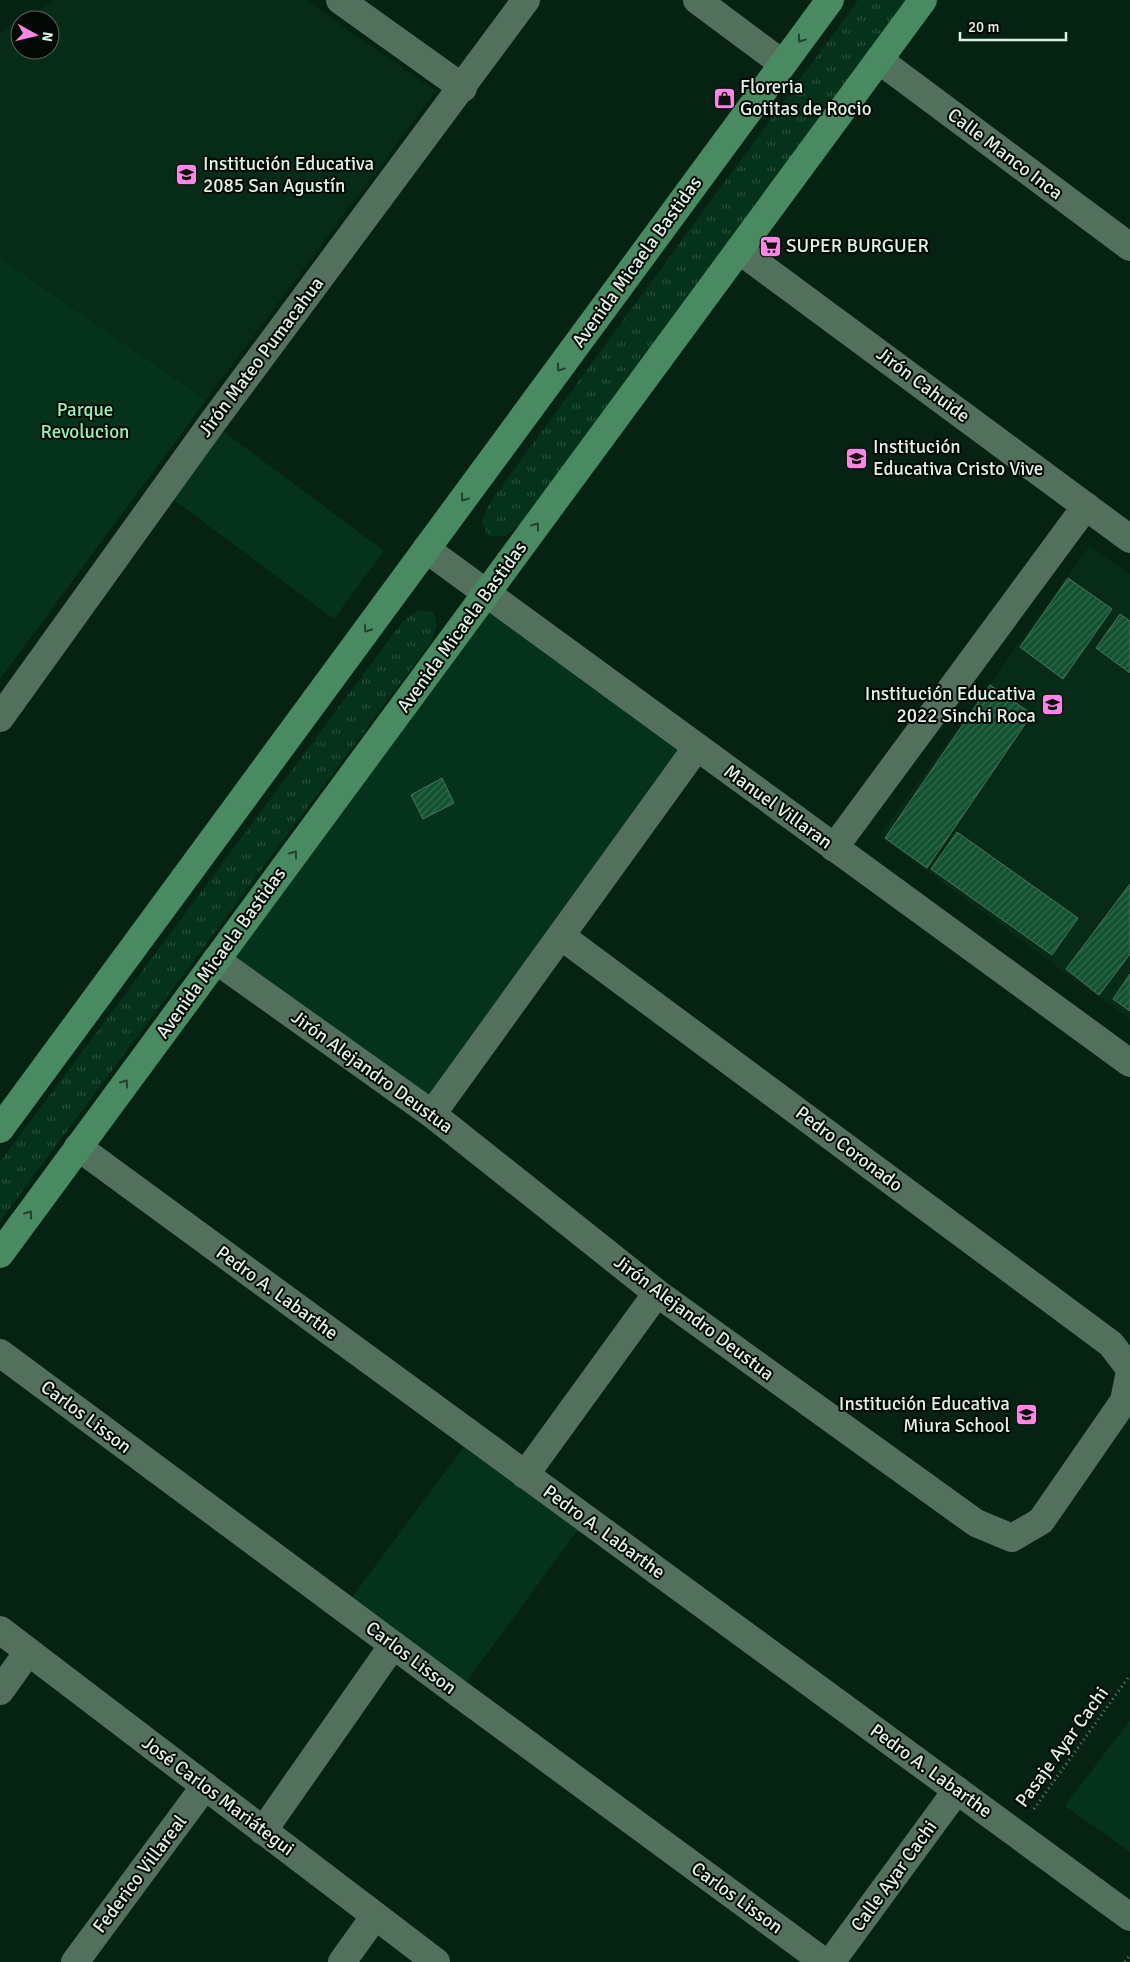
<svg xmlns="http://www.w3.org/2000/svg" width="1130" height="1962" viewBox="0 0 1130 1962" font-family="Signika,sans-serif">
<style>
.built{fill:#062b17}
.grass{fill:url(#grass-tufts)}
.green{fill:#04321a}
.building{fill:url(#building-hatch);stroke:#52705c}
.lines{fill:none;stroke-linecap:round;stroke-linejoin:round}
.path{stroke:#6d8475;stroke-width:3;stroke-dasharray:1 4;stroke-linecap:butt}
.minor{stroke:#53705c;stroke-width:28}
.major{stroke:#498a63;stroke-width:28}
.oneway{stroke:#22432f}
.labels{text-anchor:middle;dominant-baseline:central;stroke-width:4;stroke-linejoin:round;paint-order:stroke}
.poi-label{font-size:19px;fill:#e0f1e5;stroke:#020904;text-anchor:start}
.street-label{font-size:19px;fill:#e0f1e5;stroke:#020904}
.park-label{font-size:19px;fill:#98f0b7;stroke:#020904}
</style>
<defs>
<pattern id="grass-tufts" width="24" height="20" patternUnits="userSpaceOnUse" patternTransform="scale(1.25)"><rect width="24" height="20" fill="#04321a"/><path d="M3 7l-1-3M5 7V3M7 7l1-3M15 17l-1-3M17 17v-4M19 17l1-3" fill="none" stroke="#28503b"/></pattern>
<pattern id="building-hatch" width="6" height="6" patternUnits="userSpaceOnUse" patternTransform="scale(1.25)"><rect width="6" height="6" fill="#125230"/><path d="M-1 1l2-2M0 6l6-6M5 7l2-2" fill="none" stroke="#346b4e"/></pattern>
</defs>
<rect width="100%" height="100%" fill="#062212"/>
<g class="built">
<polygon points="55,0 306,0 436,91 206,400 0,258 0,34 20,21 20,50 50,50 50,20 22,20"/>
<polygon points="1090,545 1130,574 1130,1020 879,836"/>
</g>
<g class="grass">
<polygon points="858,0 906,0 520,525 505,536 488,536 482,521 490,502"/>
<polygon points="418,610 434,612 437,627 430,643 0,1221 0,1162 403,621"/>
</g>
<g class="green">
<polygon points="0,258 206,400 0,679"/>
<polygon points="212,423 384,551 334,619 162,491"/>
<polygon points="486,593 697,747 432,1114 216,960"/>
<polygon points="472,1436 586,1519 458,1693 344,1608"/>
<polygon points="1130,1720 1130,1852 1065,1806"/>
</g>
<g class="building">
<polygon points="1068,578 1112,609 1063,679 1020,647"/>
<polygon points="1120,614 1130,621 1130,673 1096,648"/>
<polygon points="990,685 1032,714 927,868 885,838"/>
<polygon points="442,778 454,803 423,819 411,795"/>
<polygon points="957,832 1078,918 1052,955 931,869"/>
<polygon points="1130,884 1130,954 1099,995 1066,969"/>
<polygon points="1130,974 1130,1011 1113,999"/>
</g>
<g class="lines">
<g class="path">
<polyline points="1034,1809 1130,1675"/>
<polyline points="1125,1962 1130,1955"/>
</g>
<g class="minor">
<polyline points="340,0 463,88"/>
<polyline points="697,0 783,64"/>
<polyline points="879,60 1130,247"/>
<polyline points="739,250 1130,539"/>
<polyline points="426,549 1130,1063"/>
<polyline points="0,718 212,423 526,0"/>
<polyline points="834,848 1086,506"/>
<polyline points="561,936 1111,1344 1130,1369"/>
<polyline points="216,960 432,1114 657,1293 976,1523 1012,1538 1041,1521 1124,1401 1130,1371"/>
<polyline points="432,1114 697,747"/>
<polyline points="78,1147 1130,1917"/>
<polyline points="0,1353 458,1693 824,1962"/>
<polyline points="525,1475 657,1293"/>
<polyline points="0,1630 436,1962"/>
<polyline points="0,1691 28,1652"/>
<polyline points="263,1831 393,1645"/>
<polyline points="75,1962 205,1786"/>
<polyline points="342,1962 375,1916"/>
<polyline points="831,1962 957,1790"/>
</g>
<g class="major">
<polyline points="0,1129 830,0"/>
<polyline points="0,1254 923,0"/>
</g>
</g>
<defs><path id="oneway-chevron" d="M-2-3.5L2.5 0L-2 3.5" fill="none" stroke-width="1.6" stroke-linecap="round" stroke-linejoin="round" transform="scale(1.25)"/></defs>
<g class="oneway">
<use href="#oneway-chevron" transform="translate(801 39) rotate(126)"/>
<use href="#oneway-chevron" transform="translate(560 368) rotate(126)"/>
<use href="#oneway-chevron" transform="translate(464 498) rotate(126)"/>
<use href="#oneway-chevron" transform="translate(536 526) rotate(-54)"/>
<use href="#oneway-chevron" transform="translate(367 629) rotate(126)"/>
<use href="#oneway-chevron" transform="translate(294 854) rotate(-54)"/>
<use href="#oneway-chevron" transform="translate(125 1083) rotate(-54)"/>
<use href="#oneway-chevron" transform="translate(29 1214) rotate(-54)"/>
</g>
<defs>
<symbol id="shop-square" viewBox="-11 -11 22 22"><rect x="-9" y="-9" width="18" height="18" rx="4" fill="#fb86e5" stroke="#020904"/><path d="M-5-2.5h2.3a2.7 3.5 0 0 1 5.4 0H5L5.5 6h-11ZM-1.5-2.5h3a1.5 2.3 0 0 0-3 0Z" fill="#111"/></symbol>
<symbol id="school-square" viewBox="-11 -11 22 22"><rect x="-9" y="-9" width="18" height="18" rx="4" fill="#fb86e5" stroke="#020904"/><path d="M0-5L7-2L0 1L-7-2ZM-4 1L0 2.5L4 1V4Q0 6-4 4Z" fill="#111"/></symbol>
<symbol id="supermarket-square" viewBox="-11 -11 22 22"><rect x="-9" y="-9" width="18" height="18" rx="4" fill="#fb86e5" stroke="#020904"/><path d="M-6-5.5h2.5l.6 2H6L4.5 2H-2.5L-4.4-4H-6ZM-1.5 3.2a1.3 1.3 0 1 0 .1 0ZM3 3.2a1.3 1.3 0 1 0 .1 0Z" fill="#111"/></symbol>
</defs>
<g fill-rule="evenodd">
<use href="#shop-square" x="712" y="86" width="25" height="25"/>
<use href="#school-square" x="174" y="162" width="25" height="25"/>
<use href="#supermarket-square" x="758" y="234" width="25" height="25"/>
<use href="#school-square" x="844" y="446" width="25" height="25"/>
<use href="#school-square" x="1040" y="692" width="25" height="25"/>
<use href="#school-square" x="1014" y="1402" width="25" height="25"/>
</g>
<g class="labels">
<g class="poi-label">
<text x="740" y="87">Floreria<tspan x="740" dy="22">Gotitas de Rocio</tspan></text>
<text x="203" y="164">Institución Educativa<tspan x="203" dy="22">2085 San Agustín</tspan></text>
<text x="786" y="246">SUPER BURGUER</text>
<text x="873" y="447">Institución<tspan x="873" dy="22">Educativa Cristo Vive</tspan></text>
<text x="1036" y="694" text-anchor="end">Institución Educativa<tspan x="1036" dy="22">2022 Sinchi Roca</tspan></text>
<text x="1010" y="1404" text-anchor="end">Institución Educativa<tspan x="1010" dy="22">Miura School</tspan></text>
</g>
<g class="street-label">
<text transform="translate(1005 154) rotate(37)">Calle Manco Inca</text>
<text transform="translate(637 262) rotate(-54)">Avenida Micaela Bastidas</text>
<text transform="translate(261 357) rotate(-53)">Jirón Mateo Pumacahua</text>
<text transform="translate(923 385) rotate(37)">Jirón Cahuide</text>
<text transform="translate(462 627) rotate(-54)">Avenida Micaela Bastidas</text>
<text transform="translate(778 807) rotate(36)">Manuel Villaran</text>
<text transform="translate(221 953) rotate(-54)">Avenida Micaela Bastidas</text>
<text transform="translate(372 1072) rotate(36)">Jirón Alejandro Deustua</text>
<text transform="translate(849 1149) rotate(37)">Pedro Coronado</text>
<text transform="translate(277 1293) rotate(36)">Pedro A. Labarthe</text>
<text transform="translate(694 1318) rotate(37)">Jirón Alejandro Deustua</text>
<text transform="translate(86 1417) rotate(37)">Carlos Lisson</text>
<text transform="translate(604 1532) rotate(36)">Pedro A. Labarthe</text>
<text transform="translate(411 1658) rotate(37)">Carlos Lisson</text>
<text transform="translate(1062 1747) rotate(-54)">Pasaje Ayar Cachi</text>
<text transform="translate(931 1771) rotate(36)">Pedro A. Labarthe</text>
<text transform="translate(218 1796) rotate(37)">José Carlos Mariátegui</text>
<text transform="translate(140 1874) rotate(-53)">Federico Villareal</text>
<text transform="translate(894 1876) rotate(-54)">Calle Ayar Cachi</text>
<text transform="translate(737 1898) rotate(36)">Carlos Lisson</text>
</g>
<g class="park-label">
<text x="85" y="410">Parque<tspan x="85" dy="22">Revolucion</tspan></text>
</g>
</g>
<g transform="translate(35 35) rotate(98)"><circle r="24" fill="#020904" stroke="#5b665e"/>
<path d="M0-4L9 19L0 12L-9 19Z" fill="#fb86e5"/>
<text y="-8" font-size="14" font-weight="bold" text-anchor="middle" fill="#e0f1e5">N</text>
</g>
<path d="M960 32v8h106v-8" fill="none" stroke="#e0f1e5" stroke-width="2.5"/>
<text x="968" y="32" font-size="15" fill="#e0f1e5" stroke="#020904" stroke-width="4" paint-order="stroke">20 m</text>
</svg>
